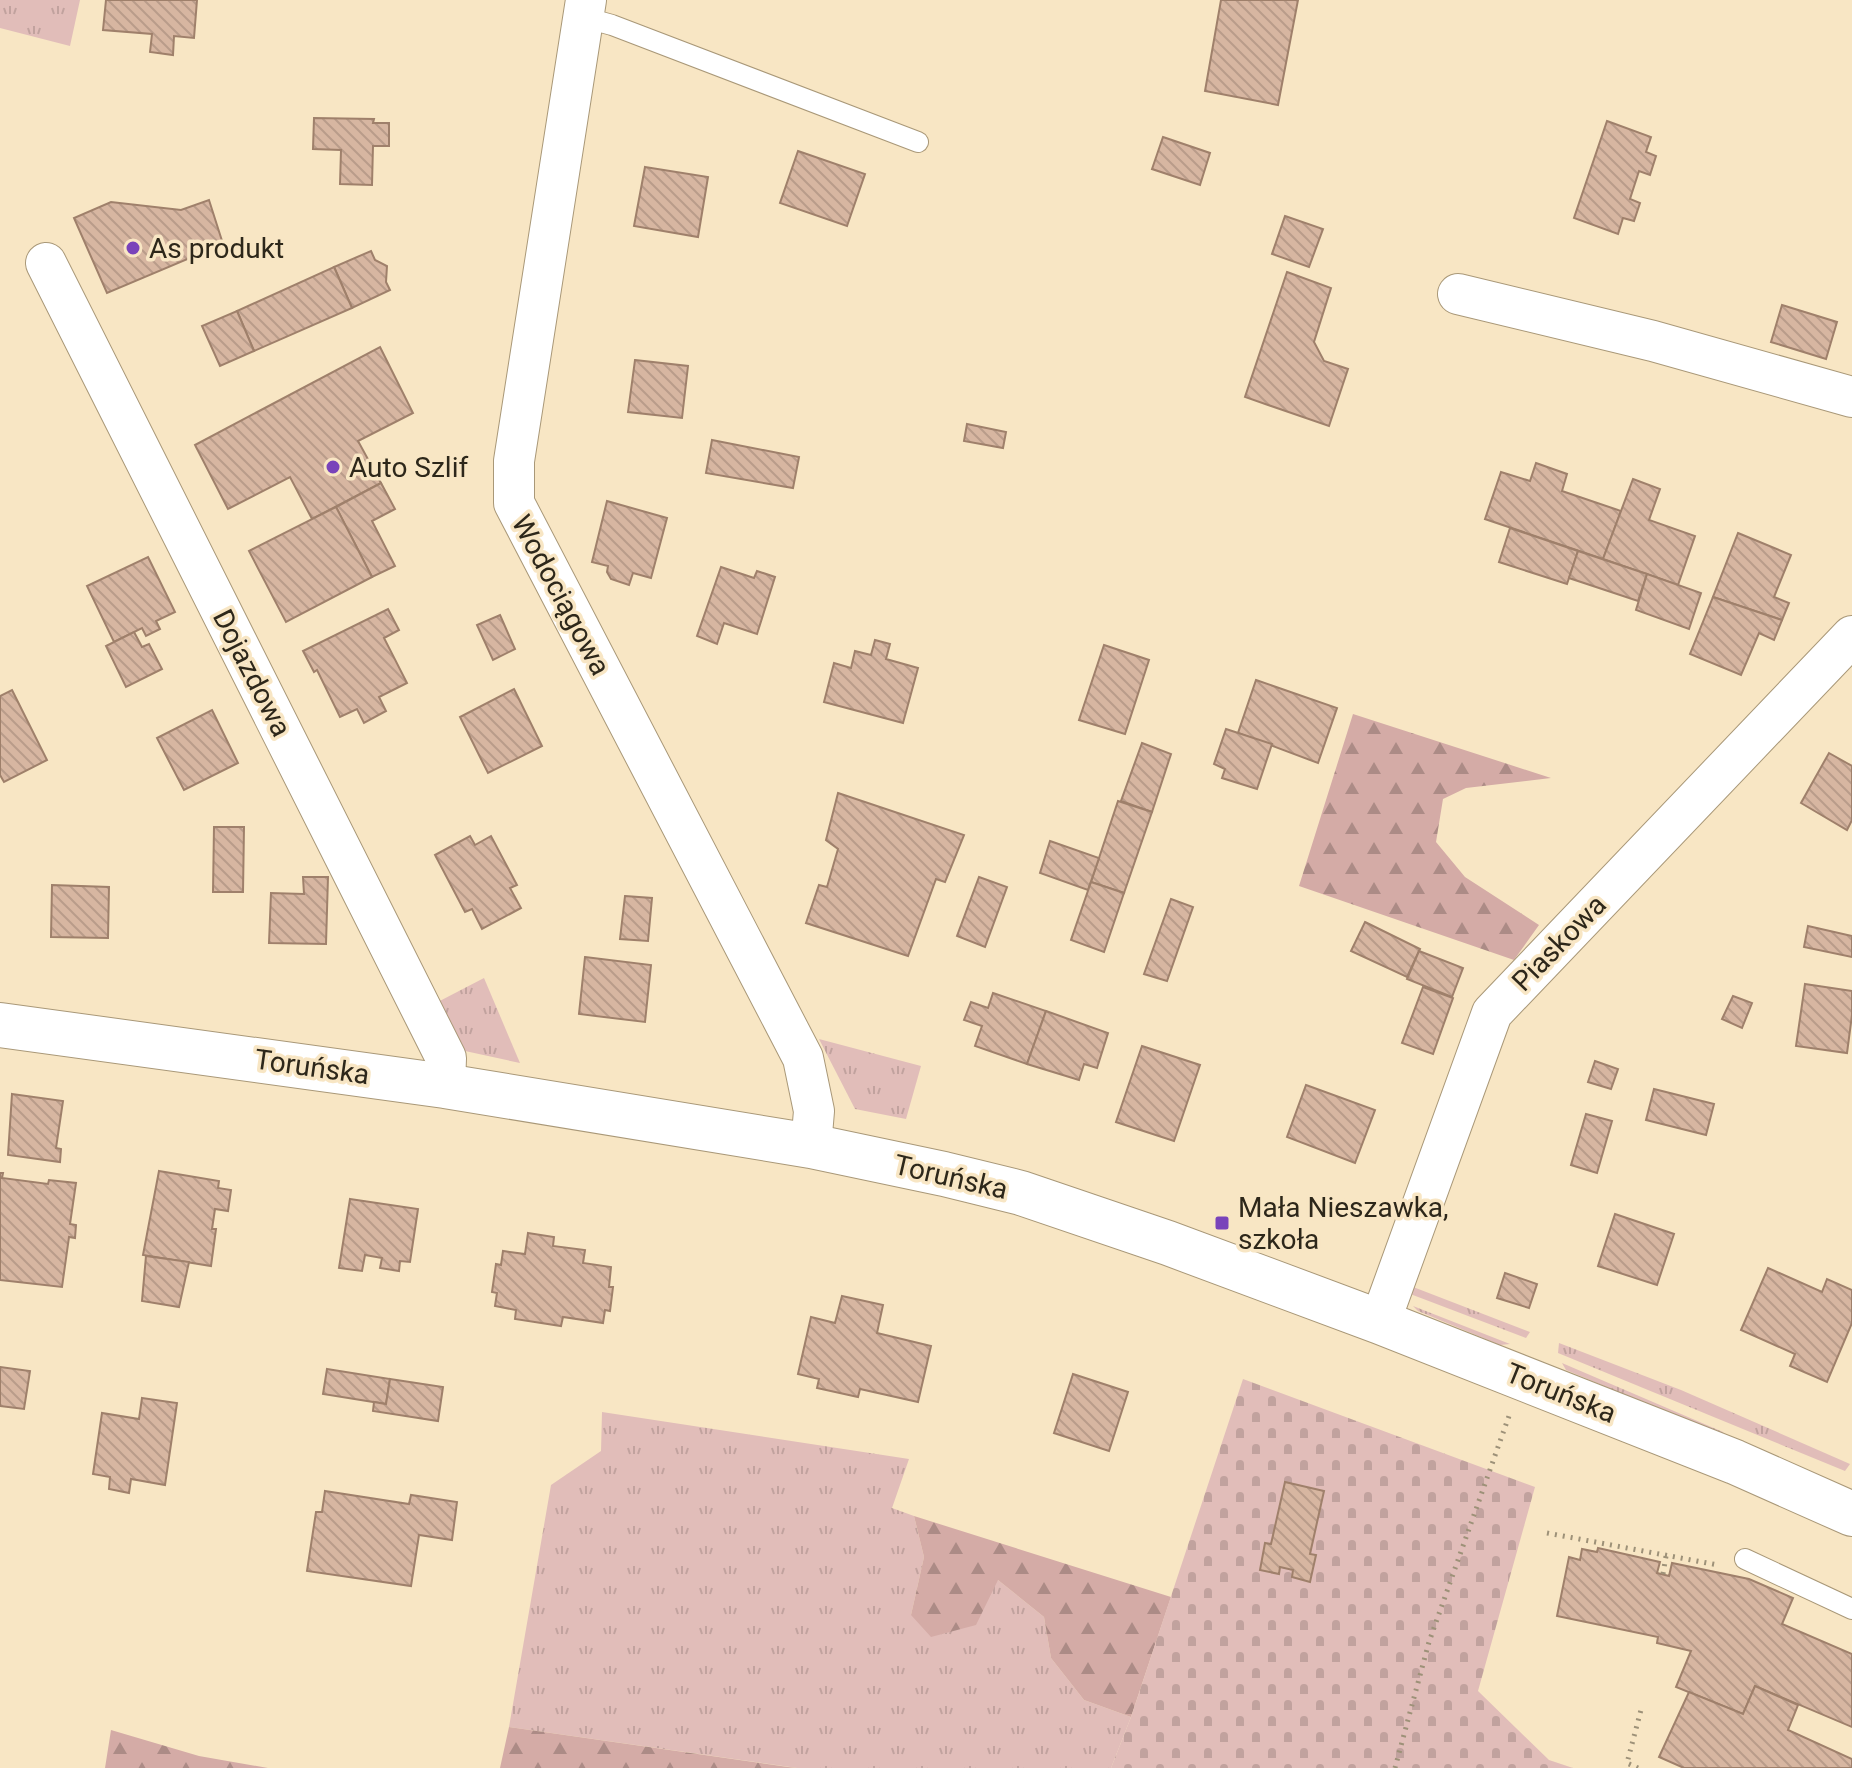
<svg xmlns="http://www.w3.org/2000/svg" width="1852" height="1768" viewBox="0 0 1852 1768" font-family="Roboto,sans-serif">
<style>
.grass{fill:url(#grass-tufts)}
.forest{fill:url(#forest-firs)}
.cemetery{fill:url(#cemetery-stones)}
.building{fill:url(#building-back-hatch);stroke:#9f806b;stroke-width:2}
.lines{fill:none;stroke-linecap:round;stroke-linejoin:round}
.service-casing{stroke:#a99878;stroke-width:22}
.minor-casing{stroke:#a99878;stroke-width:42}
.secondary-casing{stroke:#a99878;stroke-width:46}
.path{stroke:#9d9178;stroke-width:5;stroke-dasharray:2 6;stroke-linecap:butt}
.service{stroke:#fff;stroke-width:20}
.minor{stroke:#fff;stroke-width:40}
.secondary{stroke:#fff;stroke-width:44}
.poi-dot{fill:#7943ba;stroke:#f8e6c4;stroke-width:3}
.labels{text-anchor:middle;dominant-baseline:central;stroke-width:7;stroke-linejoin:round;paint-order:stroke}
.poi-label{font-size:28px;fill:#2d271a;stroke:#f8e6c4;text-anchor:start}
.street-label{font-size:28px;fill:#2d271a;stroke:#f8e6c4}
</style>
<defs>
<pattern id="grass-tufts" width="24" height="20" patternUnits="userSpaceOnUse" patternTransform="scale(2)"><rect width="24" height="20" fill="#e1bdb9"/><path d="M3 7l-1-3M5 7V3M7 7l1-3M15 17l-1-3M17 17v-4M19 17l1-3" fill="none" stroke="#c1a29e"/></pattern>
<pattern id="forest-firs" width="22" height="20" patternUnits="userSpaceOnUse" patternTransform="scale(2)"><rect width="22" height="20" fill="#d4aba6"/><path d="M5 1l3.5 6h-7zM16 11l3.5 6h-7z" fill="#ac8b86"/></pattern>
<pattern id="cemetery-stones" width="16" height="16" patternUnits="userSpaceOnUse" patternTransform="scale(2)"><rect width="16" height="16" fill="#e1bdb9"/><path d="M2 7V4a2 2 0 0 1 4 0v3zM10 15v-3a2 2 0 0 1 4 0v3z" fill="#c1a29e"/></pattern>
<pattern id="building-back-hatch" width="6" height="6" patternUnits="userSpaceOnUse" patternTransform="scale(2)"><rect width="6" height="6" fill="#d7b6a1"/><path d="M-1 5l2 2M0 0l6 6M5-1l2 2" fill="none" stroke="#b99c8a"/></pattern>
</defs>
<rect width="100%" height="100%" fill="#f8e6c4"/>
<g class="grass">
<polygon points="0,0 80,0 70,46 0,28"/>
<polygon points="484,978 520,1063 465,1051 432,1005"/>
<polygon points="819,1039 921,1066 906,1119 855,1109"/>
<polygon points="1408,1285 1530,1332 1526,1338 1405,1292"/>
<polygon points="1413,1306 1510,1344 1500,1345 1418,1311"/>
<polygon points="1559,1343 1681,1390 1850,1464 1845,1471 1558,1353"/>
<polygon points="1562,1363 1723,1432 1725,1437 1566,1370"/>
<polygon points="602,1412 909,1459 892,1508 914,1516 924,1557 911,1615 998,1580 1044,1617 1051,1658 1084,1700 1131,1717 1111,1768 797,1768 509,1727 551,1485 601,1451"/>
</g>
<g class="forest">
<polygon points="1353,714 1551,778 1466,788 1443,799 1436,842 1465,877 1539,925 1514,960 1299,886"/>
<polygon points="914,1516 1171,1597 1131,1717 1084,1700 1051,1658 1044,1617 998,1580 976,1625 931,1637 911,1615 924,1557"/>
<polygon points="509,1727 788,1767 797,1768 500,1768"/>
<polygon points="111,1730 199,1756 268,1768 105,1768"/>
</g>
<polygon class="cemetery" points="1243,1379 1535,1487 1478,1691 1549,1760 1573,1768 1111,1768 1131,1717"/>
<g class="building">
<polygon points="106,0 197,0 194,38 174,36 173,55 150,52 152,34 103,30"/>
<polygon points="1221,0 1298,0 1278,105 1205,91"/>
<polygon points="314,118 374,119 373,123 389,123 389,146 373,146 372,185 340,184 341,150 313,149"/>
<polygon points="1607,121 1651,137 1646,152 1656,156 1650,175 1639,171 1630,199 1640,203 1634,221 1623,218 1618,234 1574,218"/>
<polygon points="1163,137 1210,153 1200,185 1152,169"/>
<polygon points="798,151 865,174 847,226 780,203"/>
<polygon points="645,167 708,177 698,237 634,226"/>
<polygon points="209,200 223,244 107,293 74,218 111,202 181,210"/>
<polygon points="1285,216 1323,229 1309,267 1272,254"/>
<polygon points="371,251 375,260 387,266 386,282 390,290 352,308 334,267"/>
<polygon points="334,267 352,308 254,351 237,311"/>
<polygon points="1287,272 1331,288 1314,342 1324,361 1348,369 1329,426 1245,397"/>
<polygon points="1782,305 1837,322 1826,359 1771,342"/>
<polygon points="237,311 254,351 220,366 202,326"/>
<polygon points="380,347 413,413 358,441 381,483 312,519 290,477 228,509 195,445"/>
<polygon points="635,360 688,366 682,418 628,412"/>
<polygon points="967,424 1006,432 1003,448 964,441"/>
<polygon points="712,440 799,457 793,488 706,473"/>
<polygon points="1536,463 1567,474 1562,491 1621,511 1603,559 1485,519 1501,472 1530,481"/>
<polygon points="1633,479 1660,489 1649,520 1695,536 1678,585 1603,559"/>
<polygon points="381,483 395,509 372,521 395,566 372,577 336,507"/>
<polygon points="607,501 667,518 651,578 633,573 629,585 611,579 607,572 608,566 592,562"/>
<polygon points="336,507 372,577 286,622 249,551"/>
<polygon points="1510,528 1578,551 1567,584 1499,562"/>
<polygon points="1738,533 1791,555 1774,597 1789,603 1782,620 1713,597"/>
<polygon points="1578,551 1647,574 1638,601 1569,578"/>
<polygon points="148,557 175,612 156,621 160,629 146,636 142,628 114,642 87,586"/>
<polygon points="721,567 754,578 757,571 775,577 757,634 724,623 717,644 697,636"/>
<polygon points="1647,574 1701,593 1689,629 1636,610"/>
<polygon points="1713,597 1782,620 1774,640 1759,633 1741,675 1690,654"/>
<polygon points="388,609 399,630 384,638 407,683 379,697 386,711 364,723 357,709 340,717 317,670 314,672 303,651"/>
<polygon points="500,615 515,649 493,660 477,625"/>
<polygon points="134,632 142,647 149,644 162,669 126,687 106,646"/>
<polygon points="875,640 890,644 886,659 918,668 903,723 824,702 834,663 851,668 855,651 871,655"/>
<polygon points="1104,645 1149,660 1125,734 1079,720"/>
<polygon points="1256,680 1337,708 1318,763 1238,733"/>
<polygon points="514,689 542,746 488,773 460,717"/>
<polygon points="12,690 47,760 4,782 0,775 0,696"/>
<polygon points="212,710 238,763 184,790 157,738"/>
<polygon points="1226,729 1272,744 1257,789 1222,778 1225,769 1214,764"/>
<polygon points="1142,743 1171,754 1152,812 1121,801"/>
<polygon points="1829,753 1852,766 1852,820 1847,830 1801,803"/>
<polygon points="838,793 964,835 945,882 936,879 908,956 806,923 819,885 827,887 838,849 826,840"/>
<polygon points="1118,801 1152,812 1124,893 1091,882"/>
<polygon points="214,827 244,827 243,892 213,892"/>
<polygon points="470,836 475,845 491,836 517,885 510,888 521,908 482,929 472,909 465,912 435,855"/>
<polygon points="1050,841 1099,858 1088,890 1040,873"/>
<polygon points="303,877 328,877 326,944 269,943 271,893 304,894"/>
<polygon points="979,877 1007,887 985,947 957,936"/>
<polygon points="1091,882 1124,893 1104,952 1071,940"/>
<polygon points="52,885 109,887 108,938 51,937"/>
<polygon points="625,896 652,898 648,941 620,939"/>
<polygon points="1171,899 1193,907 1167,981 1144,974"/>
<polygon points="1365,922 1420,949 1407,977 1351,951"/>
<polygon points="1808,926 1852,936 1852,957 1804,947"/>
<polygon points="1419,951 1463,968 1452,997 1407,979"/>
<polygon points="585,957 651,965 645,1022 579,1014"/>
<polygon points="1805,984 1852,991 1852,1015 1847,1053 1796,1046"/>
<polygon points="1423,987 1453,998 1433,1054 1402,1043"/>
<polygon points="993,993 1046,1011 1027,1064 975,1046 982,1026 964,1020 971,1002 988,1008"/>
<polygon points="1733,996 1752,1003 1742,1028 1722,1019"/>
<polygon points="1046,1011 1108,1033 1097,1068 1084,1064 1079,1080 1027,1064"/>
<polygon points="1142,1046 1200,1065 1174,1141 1116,1122"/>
<polygon points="1595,1061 1618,1069 1611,1089 1588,1082"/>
<polygon points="1306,1085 1375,1110 1355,1163 1287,1137"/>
<polygon points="1654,1089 1714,1104 1706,1135 1646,1120"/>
<polygon points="12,1094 63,1101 56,1148 61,1149 60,1162 8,1155"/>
<polygon points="1586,1114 1612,1121 1597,1173 1571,1165"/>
<polygon points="159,1171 219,1181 218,1188 231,1190 228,1211 215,1209 212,1229 216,1229 211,1266 143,1255"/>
<polygon points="0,1173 3,1173 2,1178 48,1184 49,1180 76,1183 70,1224 76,1225 75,1238 69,1237 62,1287 0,1280"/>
<polygon points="350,1199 418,1209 410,1262 400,1261 399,1271 380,1268 382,1258 365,1255 362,1271 339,1268"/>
<polygon points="1615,1214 1674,1234 1657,1285 1598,1266"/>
<polygon points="528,1233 554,1237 553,1246 585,1250 583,1263 611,1267 609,1287 613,1287 610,1311 605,1310 603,1323 563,1317 561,1326 515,1319 516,1310 495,1306 497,1293 492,1292 496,1264 501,1265 503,1251 525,1254"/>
<polygon points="146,1256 189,1262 179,1307 142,1301"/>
<polygon points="1768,1268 1822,1292 1827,1279 1852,1290 1852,1323 1827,1382 1790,1366 1795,1354 1741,1330"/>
<polygon points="1505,1273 1537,1284 1529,1308 1497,1298"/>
<polygon points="842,1296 883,1305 877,1333 931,1346 918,1402 860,1389 858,1397 817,1388 819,1379 798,1374 811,1317 835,1323"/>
<polygon points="0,1367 30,1371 24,1409 0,1406"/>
<polygon points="327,1369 390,1379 386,1404 323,1394"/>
<polygon points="1073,1374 1128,1392 1109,1451 1054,1433"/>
<polygon points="390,1379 443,1387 438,1421 373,1411 374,1402 386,1404"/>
<polygon points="142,1398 177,1403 165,1485 131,1479 129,1493 109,1489 110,1477 93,1474 102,1413 139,1419"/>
<polygon points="1285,1482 1324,1491 1310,1554 1316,1555 1310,1582 1292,1577 1293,1570 1280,1567 1279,1574 1260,1570 1265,1543 1271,1544"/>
<polygon points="325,1491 409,1504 411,1495 457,1502 452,1540 419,1535 411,1586 307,1571 316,1512 322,1512"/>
<polygon points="1598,1548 1660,1562 1657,1573 1669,1576 1672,1563 1749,1579 1793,1598 1782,1624 1852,1654 1852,1727 1755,1686 1743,1714 1676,1687 1691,1651 1657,1643 1658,1637 1557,1616 1569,1557 1580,1560 1582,1549 1597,1552"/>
<polygon points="1755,1686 1798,1705 1788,1730 1852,1759 1852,1768 1684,1768 1659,1757 1689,1692 1743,1714"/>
</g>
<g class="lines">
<defs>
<g id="service">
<polyline points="583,17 612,25 918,142"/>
<polyline points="1745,1559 1852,1609"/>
</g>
<g id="minor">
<polyline points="586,0 514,461 514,503 803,1058 814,1111 811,1146"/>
<polyline points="46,263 446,1058 445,1086"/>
<polyline points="1458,294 1653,341 1852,397"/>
<polyline points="1380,1322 1492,1013 1852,636"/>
</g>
<polyline id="secondary" points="0,1025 445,1086 811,1146 944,1174 1021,1193 1168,1243 1380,1322 1735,1462 1852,1514"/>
</defs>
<use href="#service" class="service-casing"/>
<use href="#minor" class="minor-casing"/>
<use href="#secondary" class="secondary-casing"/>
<g class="path">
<polyline points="1547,1533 1718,1565"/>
<polyline points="1663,1574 1666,1556"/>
<polyline points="1395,1768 1429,1642 1509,1416"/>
<polyline points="1638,1768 1627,1763 1642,1706"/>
</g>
<use href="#service" class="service"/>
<use href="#minor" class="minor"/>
<use href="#secondary" class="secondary"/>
</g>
<g class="poi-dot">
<circle cx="133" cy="248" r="8"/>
<circle cx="333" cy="467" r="8"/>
<rect x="1214" y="1215" width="16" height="16" rx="4"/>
</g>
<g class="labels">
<g class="poi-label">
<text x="149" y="248">As produkt</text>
<text x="349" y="467">Auto Szlif</text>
<text x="1238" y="1207">Mała Nieszawka,<tspan x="1238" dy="32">szkoła</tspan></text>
</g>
<g class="street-label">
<text transform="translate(561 595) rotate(62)">Wodociągowa</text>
<text transform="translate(252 673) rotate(63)">Dojazdowa</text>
<text transform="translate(1559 943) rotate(-46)">Piaskowa</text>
<text transform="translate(312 1067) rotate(8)">Toruńska</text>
<text transform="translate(951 1177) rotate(13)">Toruńska</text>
<text transform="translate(1561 1393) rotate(22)">Toruńska</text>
</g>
</g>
</svg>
